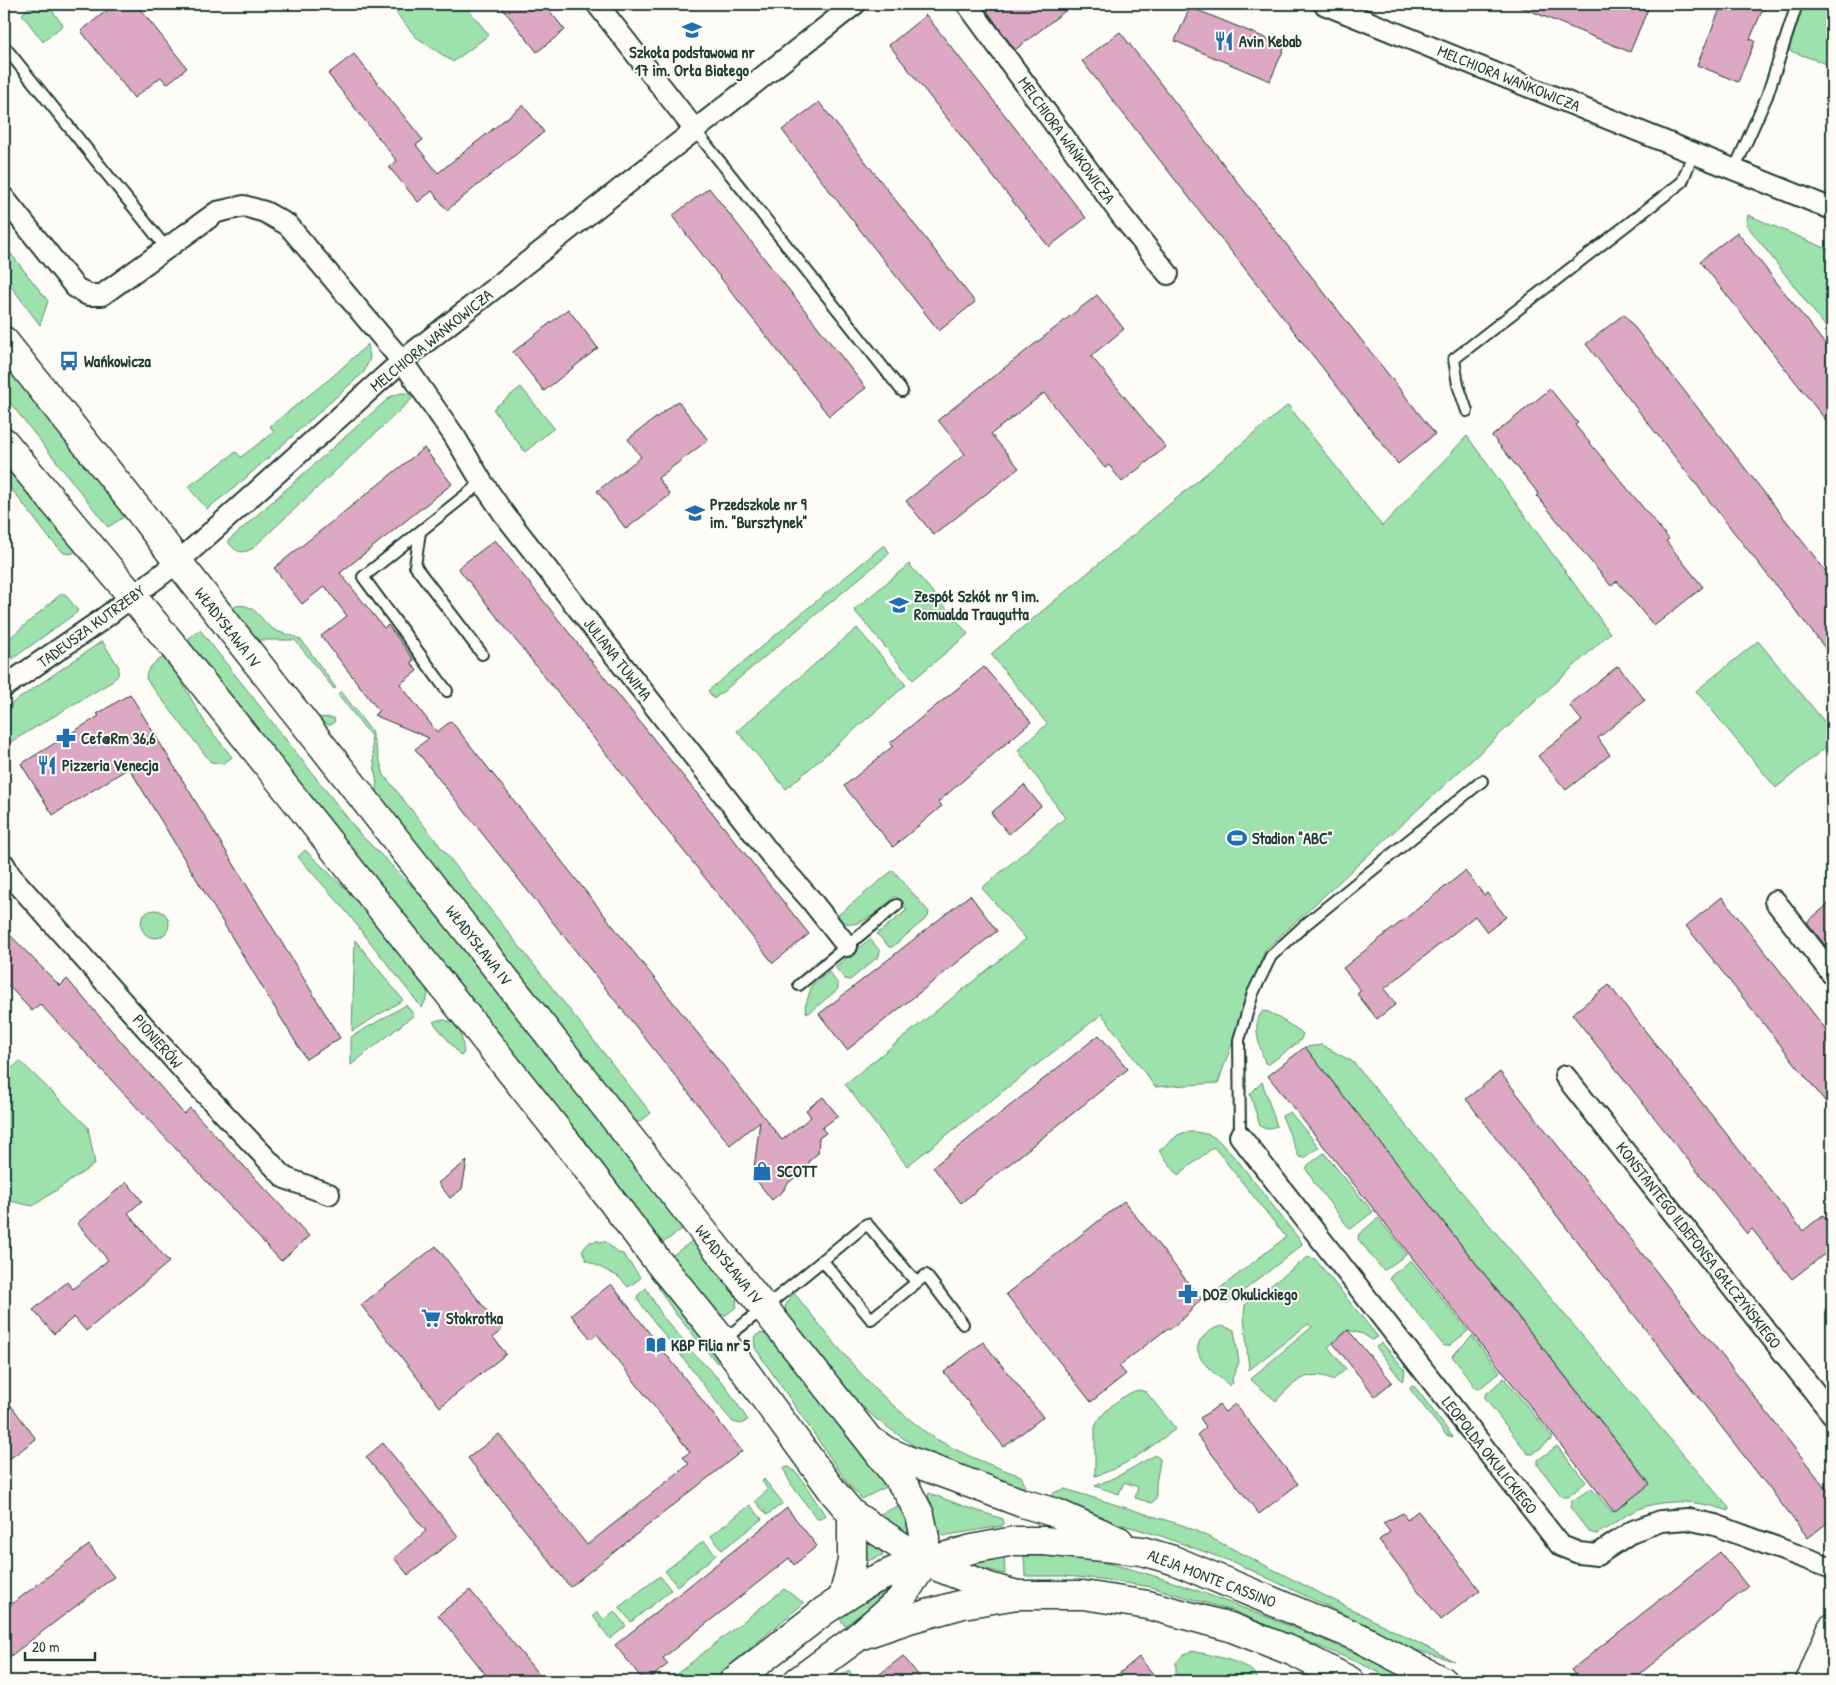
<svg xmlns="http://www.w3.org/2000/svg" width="1836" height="1685" viewBox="0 0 1836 1685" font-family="'Patrick Hand',sans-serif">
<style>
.green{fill:#9de1ac;stroke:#5e8f70}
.building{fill:#dca8c3;stroke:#1f3d34}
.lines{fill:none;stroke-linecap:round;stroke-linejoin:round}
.lane-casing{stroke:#1f3d34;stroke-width:14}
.street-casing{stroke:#1f3d34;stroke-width:24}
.secondary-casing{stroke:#1f3d34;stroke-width:31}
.lane{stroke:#fdfcf7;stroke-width:10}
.street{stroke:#fdfcf7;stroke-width:20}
.secondary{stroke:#fdfcf7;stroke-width:28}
.labels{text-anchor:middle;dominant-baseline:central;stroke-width:4;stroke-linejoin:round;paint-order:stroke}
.poi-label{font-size:16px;font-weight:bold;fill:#1f3d34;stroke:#fdfcf7;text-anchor:start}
.street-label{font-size:16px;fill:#1f3d34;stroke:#fdfcf7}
</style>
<rect width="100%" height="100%" fill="#fdfcf7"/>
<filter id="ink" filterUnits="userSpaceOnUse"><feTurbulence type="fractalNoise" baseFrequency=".02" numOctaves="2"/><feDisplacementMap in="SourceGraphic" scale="10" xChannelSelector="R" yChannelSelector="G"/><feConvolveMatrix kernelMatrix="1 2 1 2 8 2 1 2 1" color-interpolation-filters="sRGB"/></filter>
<g filter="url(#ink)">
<g class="green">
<polygon points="33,4 47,4 63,25 43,42 22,14"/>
<polygon points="407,4 464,4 489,35 453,62 416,37 396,13"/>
<polygon points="1803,4 1832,4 1832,66 1788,50"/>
<polygon points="1748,215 1832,251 1832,335 1746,224"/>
<polygon points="4,245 48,301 40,325 4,277"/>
<polygon points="368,344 370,358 364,372 240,483 207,509 188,487 236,452 241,457 274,432 270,426 332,377"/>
<polygon points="4,364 123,514 124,517 108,527 4,395"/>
<polygon points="521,387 554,428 525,452 493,409"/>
<path d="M401,393H407L414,397L253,548C243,555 234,552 228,541L390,397Z"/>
<polygon points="1288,405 1382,526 1467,436 1610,633 1265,950 1218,1083 1155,1087 1102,1014 907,1166 845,1084 1026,939 982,888 1065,818 1018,750 1047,724 991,654"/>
<polygon points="4,456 79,550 71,554 64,553 50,539 4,479"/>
<polygon points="884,545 890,553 714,699 708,691"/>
<polygon points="909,564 968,634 913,680 854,610"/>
<polygon points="61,594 65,594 78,611 76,613 4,665 4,643"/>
<path d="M236,606C256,602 260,622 275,630C284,635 295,634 303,642L336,688L334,689L295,640H256L317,717L334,718L335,721L331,725H328L316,719L230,611Z"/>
<polygon points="857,628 906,685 786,789 737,731"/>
<polygon points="200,630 360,834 434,908 685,1227 660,1245 185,641"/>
<polygon points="102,641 119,667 118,675 113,681 4,746 4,709"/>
<polygon points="1758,641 1832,731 1832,742 1776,788 1696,691"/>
<path d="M165,656L171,664L207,726L232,757L223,764L211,762L146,679C146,667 156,662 165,656Z"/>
<polygon points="341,691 371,731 384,775 651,1113 640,1122 631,1120 378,796 371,736 338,694"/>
<polygon points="305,850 350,893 426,987 428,995 422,1008 341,905 298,857"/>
<path d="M893,870L929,912L928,917L892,947H889L877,934L907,910L896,896C883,907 852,939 837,916Z"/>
<circle cx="155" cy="924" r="14"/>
<polygon points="870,939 880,951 879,956 850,980 845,979 835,967"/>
<polygon points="355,940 403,1000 352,1031"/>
<polygon points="829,972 838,984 838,989 809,1013 806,1012 805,1007 812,985"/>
<polygon points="406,1005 414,1015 351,1065 351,1037"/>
<path d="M1263,1011L1269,1012L1300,1031L1303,1034L1300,1041L1269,1064L1265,1063C1261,1048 1250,1024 1263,1011Z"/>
<path d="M438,1020C462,1019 461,1035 464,1053L461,1056L433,1022Z"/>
<path d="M1322,1045L1353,1062C1478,1211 1602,1361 1729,1508V1511C1697,1500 1660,1497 1630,1513C1618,1520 1608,1528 1597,1534L1589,1532L1572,1510L1570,1507L1571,1502L1591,1488L1612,1512H1614L1650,1483L1305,1047Z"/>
<polygon points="20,1061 88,1127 95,1164 33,1206 4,1200 4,1075"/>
<polygon points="1262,1082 1277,1126 1266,1129 1260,1126 1250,1094"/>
<polygon points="1290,1112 1319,1147 1305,1158 1299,1157 1282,1116"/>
<path d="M1186,1132H1196L1210,1135L1218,1140L1238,1161L1302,1243L1301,1246L1228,1303C1221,1304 1215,1302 1210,1296L1286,1237L1214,1147L1178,1175L1159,1151L1178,1135Z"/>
<polygon points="1324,1153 1373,1212 1352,1228 1349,1228 1315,1184 1306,1169 1308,1165"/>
<polygon points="1378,1218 1407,1254 1385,1270 1382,1269 1358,1239 1359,1234"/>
<polygon points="695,1239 737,1295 736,1307 726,1315 718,1315 670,1257"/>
<polygon points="597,1241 606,1242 618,1253 623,1254 641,1278 628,1287 619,1277 586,1260 582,1250 590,1242"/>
<path d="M1308,1257L1315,1259L1378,1337L1372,1340L1363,1334L1348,1330L1328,1347L1346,1369L1333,1380C1308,1367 1292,1384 1276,1401L1250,1379L1312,1327L1308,1324L1249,1370L1244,1316L1245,1305Z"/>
<polygon points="1411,1260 1468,1331 1449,1346 1444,1346 1390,1279 1391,1276"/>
<polygon points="660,1283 721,1361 717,1363 674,1312 658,1287"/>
<polygon points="646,1288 663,1317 683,1340 679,1350 677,1351 675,1349 637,1299 638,1295"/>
<path d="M794,1293C830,1337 862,1381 907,1417C917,1425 928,1435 940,1441C966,1456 993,1466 1021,1476L1025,1485L1022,1492L971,1477L920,1450L876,1419L856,1401L838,1381L787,1317L785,1306Z"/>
<path d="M1222,1326L1234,1330L1239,1362L1232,1379L1233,1383L1230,1386C1217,1375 1184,1354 1204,1336C1210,1331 1215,1327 1222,1326Z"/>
<polygon points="760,1333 770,1335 888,1486 862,1499 849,1485 755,1348 754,1337"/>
<polygon points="1472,1336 1500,1372 1479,1389 1476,1388 1452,1356"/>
<polygon points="1382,1343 1405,1370 1404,1377 1402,1381 1376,1347"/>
<polygon points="686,1346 724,1384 748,1420 741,1424 733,1422 725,1413 680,1354"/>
<polygon points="1504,1378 1553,1438 1533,1454 1528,1454 1485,1398 1485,1395"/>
<polygon points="1412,1386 1415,1387 1453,1437 1446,1435 1412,1392 1410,1388"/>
<path d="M1139,1390L1146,1392L1176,1429C1150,1447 1126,1467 1095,1476V1427C1100,1413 1124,1393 1139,1390Z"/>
<polygon points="1557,1446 1586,1482 1568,1497 1562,1497 1538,1465 1538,1460"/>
<polygon points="1155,1455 1160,1459 1160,1461 1156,1484 1156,1498 1152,1503 1135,1498 1138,1487 1124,1482 1119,1494 1095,1486 1120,1475"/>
<polygon points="789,1467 798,1474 825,1515 820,1519 817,1519 791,1484 783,1468"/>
<polygon points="764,1479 783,1503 767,1515 755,1501 768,1490 762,1481"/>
<polygon points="1065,1489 1185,1526 1213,1539 1454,1661 1402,1646 1369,1626 1238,1564 1161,1536 1044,1502 1055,1492"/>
<path d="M929,1493L963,1506L1003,1519L1004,1524L1002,1526L942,1536C936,1529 935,1507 928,1496Z"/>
<polygon points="750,1505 762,1519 722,1550 711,1536"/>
<polygon points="900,1505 907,1526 908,1534 892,1525 878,1515"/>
<polygon points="858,1531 882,1553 883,1555 865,1562"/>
<polygon points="704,1541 716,1555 677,1586 665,1571"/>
<polygon points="1004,1556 1005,1574 974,1566 976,1562"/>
<path d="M1024,1556C1048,1556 1072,1556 1096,1561C1154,1572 1214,1597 1269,1618C1317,1637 1366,1656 1411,1681H1397L1359,1663L1233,1611L1151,1587L1100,1579L1064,1576H1025Z"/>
<polygon points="660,1576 671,1590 631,1622 619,1607"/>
<polygon points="784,1589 804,1603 711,1681 668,1681"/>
<polygon points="889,1589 888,1593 845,1626 839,1617"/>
<polygon points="614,1611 626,1626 610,1639 593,1616 597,1612 604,1620"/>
<path d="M1192,1651C1208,1655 1256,1662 1258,1681H1181L1176,1673V1663L1184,1654Z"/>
<polygon points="849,1670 852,1675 849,1681 833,1681"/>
</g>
<g class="building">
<polygon points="115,4 136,4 187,68 167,84 161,77 134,98 81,31"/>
<polygon points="499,4 544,4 565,30 537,52"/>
<polygon points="982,4 1074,4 1015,50"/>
<polygon points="1514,4 1650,4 1630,52"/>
<polygon points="1722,4 1765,4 1750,39 1755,41 1738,82 1697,65"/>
<polygon points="1190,7 1285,46 1270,81 1175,41"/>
<polygon points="926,15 1086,218 1049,247 889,45"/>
<polygon points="1120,32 1435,434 1398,464 1082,61"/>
<polygon points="354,54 423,140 416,145 438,173 523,105 544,132 447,210 432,191 418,202 389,167 397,161 328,74"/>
<polygon points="819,102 975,302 939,331 782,130"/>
<polygon points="709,188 866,388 829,416 672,216"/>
<polygon points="1737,232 1832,353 1832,428 1700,261"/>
<polygon points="1097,295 1124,329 1091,356 1166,447 1122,482 1109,465 1105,468 1044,393 991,434 1019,468 934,535 906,501 965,454 938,420"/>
<polygon points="568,309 598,348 544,391 513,352"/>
<polygon points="1624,314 1832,579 1832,657 1586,344"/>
<polygon points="1550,389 1578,423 1575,425 1669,539 1666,541 1703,587 1654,626 1617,581 1611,586 1537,496 1539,494 1492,436"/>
<polygon points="678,401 708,440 658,478 670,495 626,529 597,491 641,457 628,439"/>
<polygon points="424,448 452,484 340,573 384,628 388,625 414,660 411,662 417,671 400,684 437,732 451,721 782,1140 811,1117 806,1110 823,1097 838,1116 822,1128 826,1133 819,1138 818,1153 810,1160 808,1166 785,1186 784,1190 772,1200 753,1176 760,1121 730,1145 415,749 429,738 374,715 379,711 321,636 347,616 325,586 302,604 274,568"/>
<polygon points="495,540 809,934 773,963 458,568"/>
<polygon points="1618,666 1645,700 1598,738 1610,755 1566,790 1538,756 1582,721 1569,705"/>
<polygon points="984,667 1031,722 938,802 942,806 893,847 844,786 893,746 890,743"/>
<polygon points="130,694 340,1038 306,1059 129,768 53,815 21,764 99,716 97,714"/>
<polygon points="1024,785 1041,806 1009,834 991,813"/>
<polygon points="1465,871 1484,895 1487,893 1506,917 1487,932 1475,916 1384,989 1396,1004 1377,1019 1357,994 1361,991 1343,968"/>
<polygon points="970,895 997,931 847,1050 819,1014"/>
<polygon points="1722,897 1832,1037 1832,1110 1686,926"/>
<polygon points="1832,901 1832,954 1807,922"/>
<polygon points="4,929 60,986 67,979 184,1114 190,1108 309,1236 281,1261 40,1004 32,1011 4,981"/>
<polygon points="1609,985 1803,1231 1823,1215 1832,1227 1832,1245 1826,1253 1792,1279 1752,1229 1747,1234 1572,1014"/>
<polygon points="1099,1035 1128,1069 961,1203 933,1167"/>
<polygon points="1305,1047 1650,1484 1614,1512 1268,1076"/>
<polygon points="1500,1072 1832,1496 1832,1519 1808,1538 1466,1099"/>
<polygon points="467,1161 462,1189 450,1198 438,1183"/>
<polygon points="127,1182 142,1201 128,1213 169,1262 86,1331 74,1317 54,1334 33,1310 67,1282 73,1289 108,1260 77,1223"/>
<polygon points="1124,1201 1201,1299 1186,1316 1169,1330 1168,1328 1119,1366 1126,1374 1091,1402 1006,1294"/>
<polygon points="436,1246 502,1330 493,1337 506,1354 440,1407 361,1305"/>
<polygon points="611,1284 742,1451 570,1587 468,1458 499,1434 587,1545 689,1464 683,1457 690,1452 597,1334 591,1339 571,1315"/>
<polygon points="1348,1330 1392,1382 1375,1396 1333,1343"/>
<polygon points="983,1342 1043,1417 1004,1447 944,1372"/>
<polygon points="4,1396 36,1439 4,1463"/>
<polygon points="1235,1404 1298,1484 1259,1514 1197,1435 1206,1427 1200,1418 1219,1405 1225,1412"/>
<polygon points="383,1443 458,1536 408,1575 394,1558 426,1531 366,1457"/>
<polygon points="787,1508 817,1546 794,1565 789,1558 663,1658 668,1664 647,1681 644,1681 615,1645"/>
<polygon points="1418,1511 1480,1590 1441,1620 1379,1540 1390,1532 1383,1523 1403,1513 1407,1519"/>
<polygon points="89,1545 114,1577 4,1661 4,1610"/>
<polygon points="1720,1552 1748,1587 1631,1681 1580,1681 1571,1670"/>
<polygon points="470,1590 544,1681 491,1681 438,1615"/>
<polygon points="903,1656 923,1681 871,1681"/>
<polygon points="1139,1657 1159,1681 1110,1681"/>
</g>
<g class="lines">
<defs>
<g id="lane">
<polyline points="4,46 167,249"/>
<polyline points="695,130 902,391"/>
<polyline points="1734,170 1767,96 1797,4"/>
<polyline points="1467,411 1458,385 1454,359 1682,182 1693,154"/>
<polyline points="420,532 415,566 482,654"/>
<polyline points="447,691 363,577 482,482"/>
<polyline points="799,985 897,905"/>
<polyline points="1240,1136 1239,1040 1253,993 1271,956 1306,924 1482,781"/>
<polyline points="822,1260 871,1319 926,1275 963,1324"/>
<path d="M723,1340C772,1303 819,1263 867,1224L916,1282"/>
</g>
<g id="street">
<polyline points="597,4 695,130"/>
<polyline points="967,4 1121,215 1168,274"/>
<polyline points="1324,4 1832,209"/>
<polyline points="4,198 75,287 88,295 102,295 217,212 244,206 265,212 288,225 402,361 455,437 482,482 504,514 771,855 810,899 847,946"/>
<polyline points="4,687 100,621 178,562 402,361 855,4"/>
<polyline points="4,864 10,875 191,1079 285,1178 329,1194"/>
<polyline points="1775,901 1832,974"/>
<polyline points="1565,1076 1832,1414"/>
<polyline points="1240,1136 1561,1546 1579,1553 1597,1555 1633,1531 1661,1521 1687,1519 1715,1525 1832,1568"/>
</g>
<g id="secondary">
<polyline points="4,341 140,512 178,562 699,1226 869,1440 907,1490 920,1515 925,1538 925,1562 900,1600 859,1636"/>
<polyline points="4,442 170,642 580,1159 656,1259 722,1340 835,1494 852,1514 925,1562 989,1587 1017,1595"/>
<polyline points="874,1443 886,1451 905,1459 1022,1503 1056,1513 1119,1541"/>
<polyline points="843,1598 852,1561 852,1514"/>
<polyline points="734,1681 824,1611 867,1583 894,1571 972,1549 1014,1541 1044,1541 1142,1551 1173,1560 1358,1637 1442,1681"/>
<polyline points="798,1681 859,1636 909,1619 963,1604 1017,1595 1083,1595 1148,1605 1230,1627 1294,1652 1350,1681"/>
<polyline points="1810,1681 1832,1628"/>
</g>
</defs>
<use href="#lane" class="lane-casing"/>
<use href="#street" class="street-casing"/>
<use href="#secondary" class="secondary-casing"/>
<use href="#lane" class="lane"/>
<use href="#street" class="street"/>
<use href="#secondary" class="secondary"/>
</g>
</g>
<defs>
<symbol id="school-bare" viewBox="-9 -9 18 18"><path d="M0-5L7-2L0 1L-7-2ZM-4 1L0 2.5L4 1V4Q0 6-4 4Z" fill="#1f6fb2" stroke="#fdfcf7" stroke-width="2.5" paint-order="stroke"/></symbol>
<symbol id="restaurant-bare" viewBox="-9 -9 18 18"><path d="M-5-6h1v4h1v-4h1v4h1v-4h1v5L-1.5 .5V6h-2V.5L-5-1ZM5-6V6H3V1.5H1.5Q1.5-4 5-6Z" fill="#1f6fb2" stroke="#fdfcf7" stroke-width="2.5" paint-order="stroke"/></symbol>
<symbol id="bus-bare" viewBox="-9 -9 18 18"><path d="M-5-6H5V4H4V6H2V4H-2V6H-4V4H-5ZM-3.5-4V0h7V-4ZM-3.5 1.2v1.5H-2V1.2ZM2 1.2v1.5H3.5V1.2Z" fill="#1f6fb2" stroke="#fdfcf7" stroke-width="2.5" paint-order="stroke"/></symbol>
<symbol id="pharmacy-bare" viewBox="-9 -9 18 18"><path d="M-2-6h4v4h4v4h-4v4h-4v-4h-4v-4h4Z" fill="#1f6fb2" stroke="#fdfcf7" stroke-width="2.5" paint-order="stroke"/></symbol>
<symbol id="stadium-bare" viewBox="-9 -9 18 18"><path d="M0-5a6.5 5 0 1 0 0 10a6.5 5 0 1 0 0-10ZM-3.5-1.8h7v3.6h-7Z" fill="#1f6fb2" stroke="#fdfcf7" stroke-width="2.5" paint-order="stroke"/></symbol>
<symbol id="shop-bare" viewBox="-9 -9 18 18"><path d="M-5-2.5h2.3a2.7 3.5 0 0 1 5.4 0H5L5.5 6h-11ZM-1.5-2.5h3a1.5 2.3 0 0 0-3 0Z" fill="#1f6fb2" stroke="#fdfcf7" stroke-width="2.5" paint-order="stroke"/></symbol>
<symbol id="supermarket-bare" viewBox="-9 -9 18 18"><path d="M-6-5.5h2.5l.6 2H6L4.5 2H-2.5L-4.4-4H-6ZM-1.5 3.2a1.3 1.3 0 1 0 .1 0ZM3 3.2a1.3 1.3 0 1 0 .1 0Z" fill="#1f6fb2" stroke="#fdfcf7" stroke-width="2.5" paint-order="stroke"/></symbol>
<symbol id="library-bare" viewBox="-9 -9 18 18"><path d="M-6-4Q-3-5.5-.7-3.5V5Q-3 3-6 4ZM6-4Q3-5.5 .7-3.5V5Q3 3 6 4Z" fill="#1f6fb2" stroke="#fdfcf7" stroke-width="2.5" paint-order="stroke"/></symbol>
</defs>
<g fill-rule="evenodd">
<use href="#school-bare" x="678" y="16" width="28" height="28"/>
<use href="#restaurant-bare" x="1210" y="27" width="28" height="28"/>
<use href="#bus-bare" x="55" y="347" width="28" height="28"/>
<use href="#school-bare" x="681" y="499" width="28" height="28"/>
<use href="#school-bare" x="885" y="591" width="28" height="28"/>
<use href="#pharmacy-bare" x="52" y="724" width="28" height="28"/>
<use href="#restaurant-bare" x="33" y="751" width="28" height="28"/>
<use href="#stadium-bare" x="1223" y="824" width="28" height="28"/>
<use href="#shop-bare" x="748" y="1157" width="28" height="28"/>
<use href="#pharmacy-bare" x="1174" y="1280" width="28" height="28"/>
<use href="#supermarket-bare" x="417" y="1304" width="28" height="28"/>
<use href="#library-bare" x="642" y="1331" width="28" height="28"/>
</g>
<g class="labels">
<g class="poi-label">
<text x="1239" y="41">Avin Kebab</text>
<text x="692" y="52" text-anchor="middle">Szkoła podstawowa nr<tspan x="692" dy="18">17 im. Orła Białego</tspan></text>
<text x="84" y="361">Wańkowicza</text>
<text x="710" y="504">Przedszkole nr 9<tspan x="710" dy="18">im. "Bursztynek"</tspan></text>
<text x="914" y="596">Zespół Szkół nr 9 im.<tspan x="914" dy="18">Romualda Traugutta</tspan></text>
<text x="81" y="738">Cef@Rm 36,6</text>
<text x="62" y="765">Pizzeria Venecja</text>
<text x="1252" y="838">Stadion "ABC"</text>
<text x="777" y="1171">SCOTT</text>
<text x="1203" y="1294">DOZ Okulickiego</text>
<text x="446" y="1318">Stokrotka</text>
<text x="671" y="1345">KBP Filia nr 5</text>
</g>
<g class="street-label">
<text transform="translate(1509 78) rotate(22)">MELCHIORA WAŃKOWICZA</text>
<text transform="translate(1067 140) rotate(54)">MELCHIORA WAŃKOWICZA</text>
<text transform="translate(431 340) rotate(-39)">MELCHIORA WAŃKOWICZA</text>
<text transform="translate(91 626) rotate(-36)">TADEUSZA KUTRZEBY</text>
<text transform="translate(228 627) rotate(52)">WŁADYSŁAWA IV</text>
<text transform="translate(618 659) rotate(52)">JULIANA TUWIMA</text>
<text transform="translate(479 945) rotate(52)">WŁADYSŁAWA IV</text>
<text transform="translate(158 1041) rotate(49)">PIONIERÓW</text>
<text transform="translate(1699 1245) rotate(52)">KONSTANTEGO ILDEFONSA GAŁCZYŃSKIEGO</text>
<text transform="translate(729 1264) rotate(51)">WŁADYSŁAWA IV</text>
<text transform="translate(1490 1455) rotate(52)">LEOPOLDA OKULICKIEGO</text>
<text transform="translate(1212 1578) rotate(21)">ALEJA MONTE CASSINO</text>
</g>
</g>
<rect width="1836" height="1685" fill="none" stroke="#fdfcf7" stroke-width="20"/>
<rect x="10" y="10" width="1816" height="1665" fill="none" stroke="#1f3d34" stroke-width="2" filter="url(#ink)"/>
<path d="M25 1652v8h70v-8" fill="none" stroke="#1f3d34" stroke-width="2.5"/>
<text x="32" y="1652" font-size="15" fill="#1f3d34" stroke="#fdfcf7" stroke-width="4" paint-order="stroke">20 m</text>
</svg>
